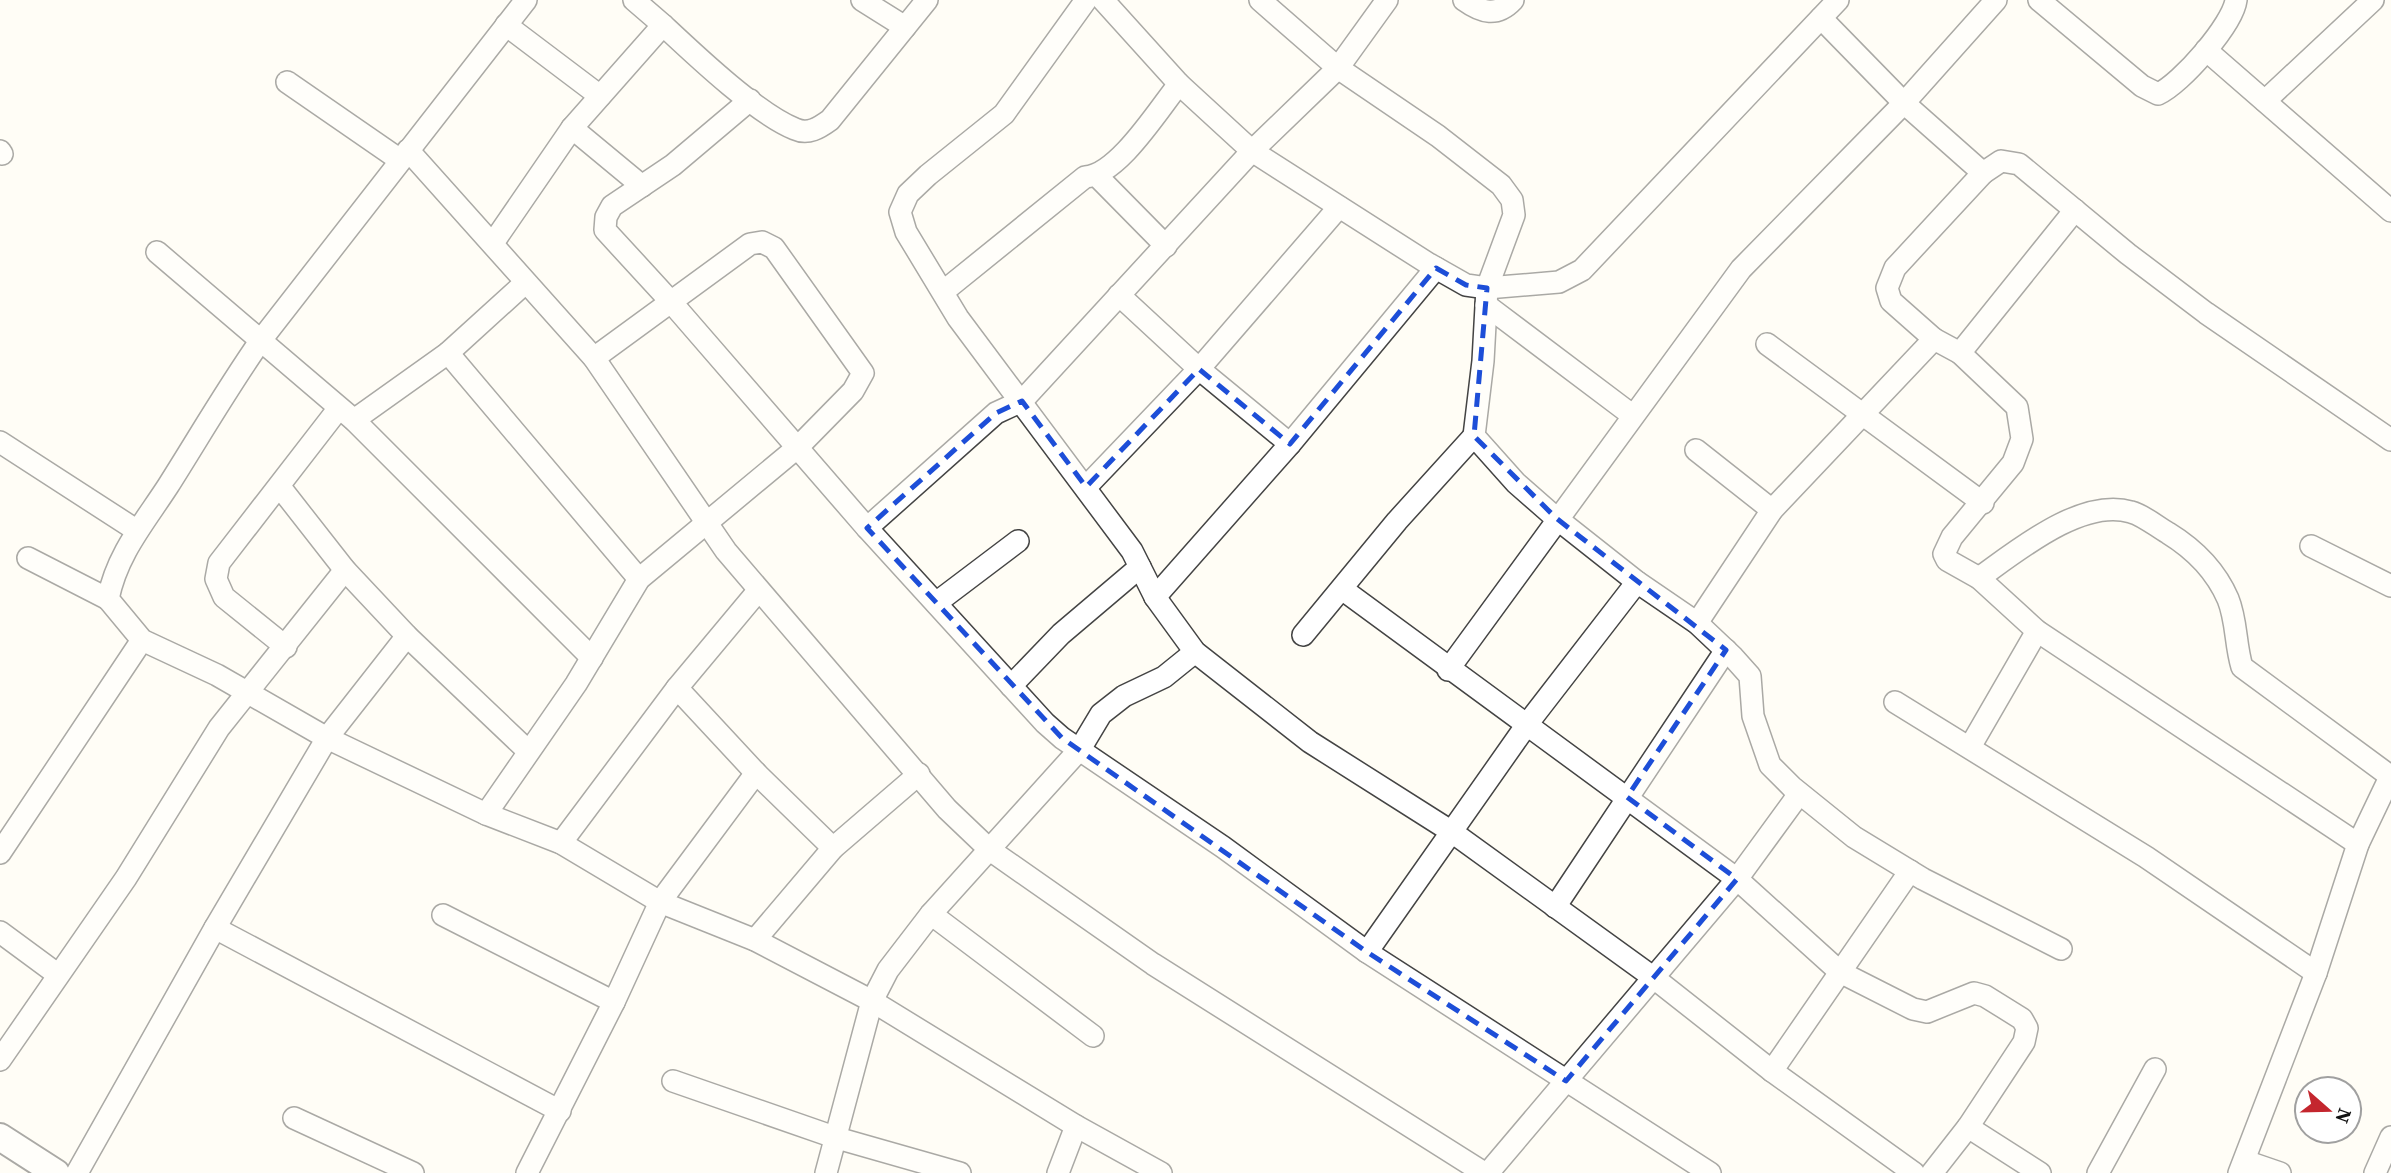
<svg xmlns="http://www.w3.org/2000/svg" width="2391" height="1173" viewBox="0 0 2391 1173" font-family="'Source Serif 4',serif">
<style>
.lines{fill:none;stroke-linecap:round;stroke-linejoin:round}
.minor-casing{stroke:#444;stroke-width:24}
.tertiary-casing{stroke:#444;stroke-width:30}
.minor{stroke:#fff;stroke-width:21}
.tertiary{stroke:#fff;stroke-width:26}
.marked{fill:none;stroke:#1d4ed8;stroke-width:5;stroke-dasharray:14 9;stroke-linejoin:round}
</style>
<rect width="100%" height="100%" fill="#fffdf5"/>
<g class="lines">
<defs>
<g id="minor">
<path d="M526,0L261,340C228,387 199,437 168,486C144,523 117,554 108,599L142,640L217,675L327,738L486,814L561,843L660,902L755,940L872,1001L1076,1126L1161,1173"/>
<polyline points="634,0 663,25"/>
<polyline points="862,0 905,27"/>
<polyline points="1086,0 1004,114 928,175 908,194 900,212 906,232 958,318 1132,551 1155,597 1195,652 1310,742 1452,832 1654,978 1772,1071 1914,1173"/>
<polyline points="1103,0 1179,84 1252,151 1429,264 1466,285 1487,288 1559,282 1582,270 1838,0"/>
<polyline points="1260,0 1338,68 1438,136 1501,185 1512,200 1514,215 1487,288 1483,361 1474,436 1516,483 1556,518 1637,582 1697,623 1733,657 1750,676 1753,716 1770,765 1792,787 1854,837 1923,879 2061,949"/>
<path d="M1464,0C1482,13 1497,17 1513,0"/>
<path d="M2039,0L2142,86L2158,94C2181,84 2233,24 2236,0"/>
<polyline points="1821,18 1904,103 1983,173 2001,161 2019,164 2128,254 2206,313 2391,440"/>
<polyline points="506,25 600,96"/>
<polyline points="2206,50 2391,211"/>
<polyline points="287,82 400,160"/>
<polyline points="750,100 673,165 612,206 606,217 605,230 672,303 867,528 1045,723 1062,738 1223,847 1367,952 1710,1173"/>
<polyline points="2265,101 2373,0"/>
<polyline points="572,128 642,186"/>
<polyline points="408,150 594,358 726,551 947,809 990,850 1153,964 1484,1173"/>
<polyline points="0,151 2,154"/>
<polyline points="1097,176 1166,246"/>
<path d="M493,243L572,128L663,25C694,54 757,114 795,129C808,135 819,128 830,120L927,0"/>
<polyline points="157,252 354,420 592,658"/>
<path d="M944,291L1085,177C1118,175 1158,110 1179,84"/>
<polyline points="1119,295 1199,369 1290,444"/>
<polyline points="1486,305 1632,415"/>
<polyline points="1934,339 1891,301 1887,288 1895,268 1983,173"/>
<polyline points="1767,344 1983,503"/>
<polyline points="448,353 639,579"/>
<polyline points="1960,353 2017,407 2022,439 2013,463 1952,537 1944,554 1947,560 1979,578 2037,631 2358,844"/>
<polyline points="354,420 448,353 525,283"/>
<polyline points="0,442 136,530"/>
<polyline points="1696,450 1772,510"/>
<polyline points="280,487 345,570 407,636 527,750"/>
<polyline points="1086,487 1199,369 1339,207"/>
<polyline points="867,528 996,413 1022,401 1252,151 1338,68 1387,0"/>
<polyline points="2311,546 2391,586"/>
<polyline points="28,558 108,599"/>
<path d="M1979,578C2017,551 2082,497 2131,512C2143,515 2156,526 2168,533C2194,549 2215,569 2228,599C2237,621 2235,644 2242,667L2390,776"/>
<polyline points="1342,589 1737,879 1840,972 1913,1009 1927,1012 1974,993 1985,996 2022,1019 2027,1028 2024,1042 1968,1127"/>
<polyline points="1155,597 1290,444 1436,268"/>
<polyline points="936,603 1018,541"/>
<polyline points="1697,623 1772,510 1934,339 1960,353 2075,210"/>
<polyline points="1303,635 1397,521 1474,436"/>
<polyline points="286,647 224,597 216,579 219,563 339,408"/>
<polyline points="1448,670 1741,269 1904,103 1996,0"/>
<polyline points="1011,686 1061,634 1140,567"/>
<polyline points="677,688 756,773 833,848"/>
<polyline points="1895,702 2146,857 2316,973"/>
<polyline points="1970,747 2037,631"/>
<polyline points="486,814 576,684 639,579 798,447 853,391 863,373 774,248 762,242 750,244 594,358"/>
<polyline points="561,843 677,688 758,591"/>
<polyline points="0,853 142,640"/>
<polyline points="1555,907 1726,650"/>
<polyline points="931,914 1093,1036"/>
<polyline points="443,915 614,1002"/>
<polyline points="215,928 560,1111"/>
<polyline points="0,932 57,974"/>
<polyline points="755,940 833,848 919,774"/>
<polyline points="1367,952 1528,723 1637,582"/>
<polyline points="0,1060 126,878 219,728 345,570"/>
<polyline points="1772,1071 1910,871"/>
<polyline points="673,1081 837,1138 960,1173"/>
<polyline points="294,1118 413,1173"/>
<polyline points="2245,1161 2280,1173"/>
<polyline points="77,1173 215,928 327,738 407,636"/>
<polyline points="527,1173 614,1002 660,902 756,773"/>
<polyline points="826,1173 872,1001 888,970 931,914 1080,749 1101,714 1124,696 1164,677 1195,652"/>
<polyline points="1058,1173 1076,1126"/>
<polyline points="1488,1173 1737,879 1799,794"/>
<polyline points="1932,1173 1968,1127 2040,1173"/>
<polyline points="2098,1173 2155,1069"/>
<polyline points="2239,1173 2316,973 2358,844 2391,775"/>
<polyline points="2375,1173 2391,1137"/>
</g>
<polyline id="tertiary" points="0,1137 56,1173"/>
</defs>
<use href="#minor" class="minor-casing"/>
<use href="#tertiary" class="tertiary-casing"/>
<use href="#minor" class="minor"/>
<use href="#tertiary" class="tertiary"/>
</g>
<path d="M0 0H2391V1173H0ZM1436,268L1466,285L1487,288L1474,436L1556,518L1726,650L1627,797L1737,879L1566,1081L1367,952L1062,738L867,528L996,413L1022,401L1086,487L1199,369L1290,444Z" fill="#fffdf5" fill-opacity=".55" fill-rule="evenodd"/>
<path class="marked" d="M1436,268L1466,285L1487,288L1474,436L1556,518L1726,650L1627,797L1737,879L1566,1081L1367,952L1062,738L867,528L996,413L1022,401L1086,487L1199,369L1290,444Z"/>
<g transform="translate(2328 1110) rotate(110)"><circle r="33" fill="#ffffff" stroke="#a0a0a0" stroke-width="2"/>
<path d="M0-5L12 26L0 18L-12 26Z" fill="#c4262e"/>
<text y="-10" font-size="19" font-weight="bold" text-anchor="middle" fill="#111111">N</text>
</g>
</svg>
